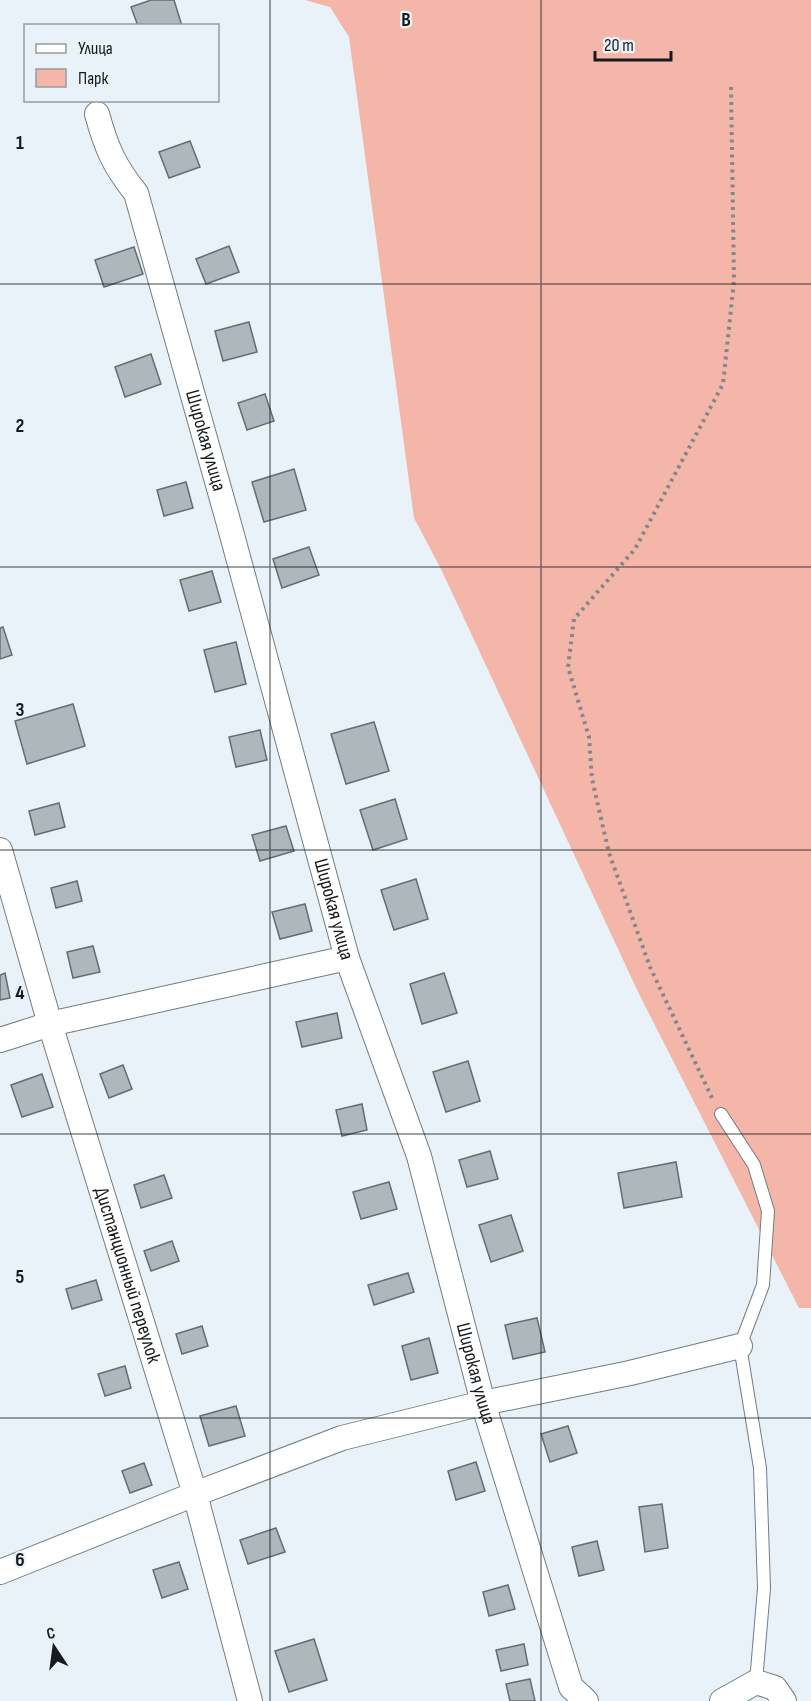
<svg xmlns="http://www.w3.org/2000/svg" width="811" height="1701" viewBox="0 0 811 1701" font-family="'Sofia Sans Condensed',sans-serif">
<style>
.green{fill:#f4b6a8}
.building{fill:#adb7bc;stroke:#656d72;stroke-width:1.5}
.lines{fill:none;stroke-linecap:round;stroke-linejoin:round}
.service-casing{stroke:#737c81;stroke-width:14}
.minor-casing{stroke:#737c81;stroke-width:26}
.path{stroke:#81888c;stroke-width:4;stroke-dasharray:3 4.5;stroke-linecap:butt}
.service{stroke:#fff;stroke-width:12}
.minor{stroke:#fff;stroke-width:24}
.grid{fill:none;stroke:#171b1d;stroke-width:1.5;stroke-opacity:0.55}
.labels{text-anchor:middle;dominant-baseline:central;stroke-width:4.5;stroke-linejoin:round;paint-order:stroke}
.street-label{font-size:20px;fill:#171b1d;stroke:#e8f2f8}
.grid-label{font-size:20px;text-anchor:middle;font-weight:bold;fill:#171b1d;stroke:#e8f2f8;stroke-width:4.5;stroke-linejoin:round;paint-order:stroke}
</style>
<rect width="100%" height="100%" fill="#e8f2f8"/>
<polygon class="green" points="305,0 811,0 811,1308 799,1308 639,994 441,569 414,518 349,37 330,7"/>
<g class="building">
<polygon points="151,0 174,0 182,26 138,26 131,7"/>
<polygon points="190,141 200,167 169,178 159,152"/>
<polygon points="229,246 239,272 206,284 196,259"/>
<polygon points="134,247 143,274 104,287 95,260"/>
<polygon points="249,322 257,352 223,361 215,331"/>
<polygon points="151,354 161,384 125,397 115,367"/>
<polygon points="265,394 274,421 247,430 238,403"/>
<polygon points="294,469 306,510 264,522 252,482"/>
<polygon points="186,482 193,508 164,516 157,490"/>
<polygon points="309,547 319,575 282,588 273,559"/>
<polygon points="212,571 221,602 189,611 180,580"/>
<polygon points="3,627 12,655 0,659 0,628"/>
<polygon points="236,642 246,684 215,692 204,650"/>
<polygon points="73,704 85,746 27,764 15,721"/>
<polygon points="374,722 389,771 346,784 331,734"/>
<polygon points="260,730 267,760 236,767 229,737"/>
<polygon points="395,799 407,839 373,850 360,810"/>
<polygon points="59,803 65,827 35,835 29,811"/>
<polygon points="286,826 294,851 260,861 252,835"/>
<polygon points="416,879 428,919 394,930 381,890"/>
<polygon points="77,881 82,901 56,908 51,888"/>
<polygon points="305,904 312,931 280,939 272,912"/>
<polygon points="93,946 100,972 73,978 67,952"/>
<polygon points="5,973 10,998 0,1000 0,975"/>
<polygon points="444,973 457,1013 422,1024 410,984"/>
<polygon points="337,1013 342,1038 302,1047 296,1022"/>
<polygon points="468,1061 480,1101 446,1112 433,1072"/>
<polygon points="123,1065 132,1089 109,1098 100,1074"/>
<polygon points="42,1074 53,1107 22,1117 11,1085"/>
<polygon points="362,1104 367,1130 342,1136 336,1110"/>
<polygon points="490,1151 498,1179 467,1187 459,1160"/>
<polygon points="676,1162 682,1197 624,1208 618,1173"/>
<polygon points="164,1175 172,1198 141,1208 134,1185"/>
<polygon points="389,1182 397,1209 361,1219 353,1192"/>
<polygon points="511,1215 523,1251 491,1262 479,1225"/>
<polygon points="172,1241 179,1261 151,1271 144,1251"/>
<polygon points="408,1273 414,1292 374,1305 368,1285"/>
<polygon points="96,1280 102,1300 72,1309 66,1289"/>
<polygon points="537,1318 545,1352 513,1359 505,1325"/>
<polygon points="202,1326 208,1346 182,1354 176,1334"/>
<polygon points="429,1338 438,1373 411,1380 402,1346"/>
<polygon points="125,1366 131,1388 105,1396 98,1374"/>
<polygon points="236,1406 245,1436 209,1446 200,1416"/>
<polygon points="568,1426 577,1453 550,1462 541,1434"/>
<polygon points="476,1462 485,1491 456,1500 448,1471"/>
<polygon points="144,1463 152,1485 130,1493 122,1471"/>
<polygon points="662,1504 668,1548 645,1552 639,1507"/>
<polygon points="276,1528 285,1552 248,1564 240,1540"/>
<polygon points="597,1541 604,1570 579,1576 572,1547"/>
<polygon points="179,1562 188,1589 162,1598 153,1570"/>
<polygon points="508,1585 515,1609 489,1616 483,1592"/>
<polygon points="314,1639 327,1680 289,1692 275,1651"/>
<polygon points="524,1644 528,1665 501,1671 496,1650"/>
<polygon points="530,1679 535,1701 510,1701 506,1684"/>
</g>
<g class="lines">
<defs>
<polyline id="service" points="721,1114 754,1165 768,1211 763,1285 740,1346 760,1468 764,1588 756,1682"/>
<g id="minor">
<path id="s1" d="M97,114C106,147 114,166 136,193L229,524L347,958L419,1156L483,1403L571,1687L586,1701"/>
<path id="s2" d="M0,850L50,1024L195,1494L250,1701"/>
<polyline points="0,1040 50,1024 347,958"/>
<polyline points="0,1572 195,1494 342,1438 483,1403 630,1373 740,1346"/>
<polyline points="722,1701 756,1682 775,1688 784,1701"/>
</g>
</defs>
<use href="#service" class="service-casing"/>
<use href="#minor" class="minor-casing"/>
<polyline class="path" points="712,1098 650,967 609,853 592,779 589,737 568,667 574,619 635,549 723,384 734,281 731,86"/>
<use href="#service" class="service"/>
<use href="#minor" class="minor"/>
</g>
<path class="grid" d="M270,0V1701M541,0V1701M0,284H811M0,567H811M0,850H811M0,1134H811M0,1418H811"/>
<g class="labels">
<g class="street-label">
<text stroke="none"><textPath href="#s1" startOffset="346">Широкая улица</textPath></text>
<text stroke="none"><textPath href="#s1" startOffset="832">Широкая улица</textPath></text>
<text stroke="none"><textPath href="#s2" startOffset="444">Дистанционный переулок</textPath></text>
<text stroke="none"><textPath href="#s1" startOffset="1318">Широкая улица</textPath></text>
</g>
</g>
<g class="grid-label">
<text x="406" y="26">B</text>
<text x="20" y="149">1</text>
<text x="20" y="432">2</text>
<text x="20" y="716">3</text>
<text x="20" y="999">4</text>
<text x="20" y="1283">5</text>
<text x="20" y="1566">6</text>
</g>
<rect x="24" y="24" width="195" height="78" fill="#e8f2f8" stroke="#949ca0" stroke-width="1.5"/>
<rect x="36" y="44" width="30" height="9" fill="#ffffff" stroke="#949ca0" stroke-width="1.5"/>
<text x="78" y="54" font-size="18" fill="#171b1d">Улица</text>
<rect x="36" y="69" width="30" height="18" fill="#f4b6a8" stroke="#949ca0" stroke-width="1.5"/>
<text x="78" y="84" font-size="18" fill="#171b1d">Парк</text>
<g transform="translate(54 1647) rotate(347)" stroke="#e8f2f8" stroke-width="4.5" paint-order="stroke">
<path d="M0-4.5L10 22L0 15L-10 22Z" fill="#171b1d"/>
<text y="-9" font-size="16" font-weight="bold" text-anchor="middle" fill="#171b1d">С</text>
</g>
<path d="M595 51v9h76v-9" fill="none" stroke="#171b1d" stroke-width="3"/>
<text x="604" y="51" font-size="18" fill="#171b1d" stroke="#e8f2f8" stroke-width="4.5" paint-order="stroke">20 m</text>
</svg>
